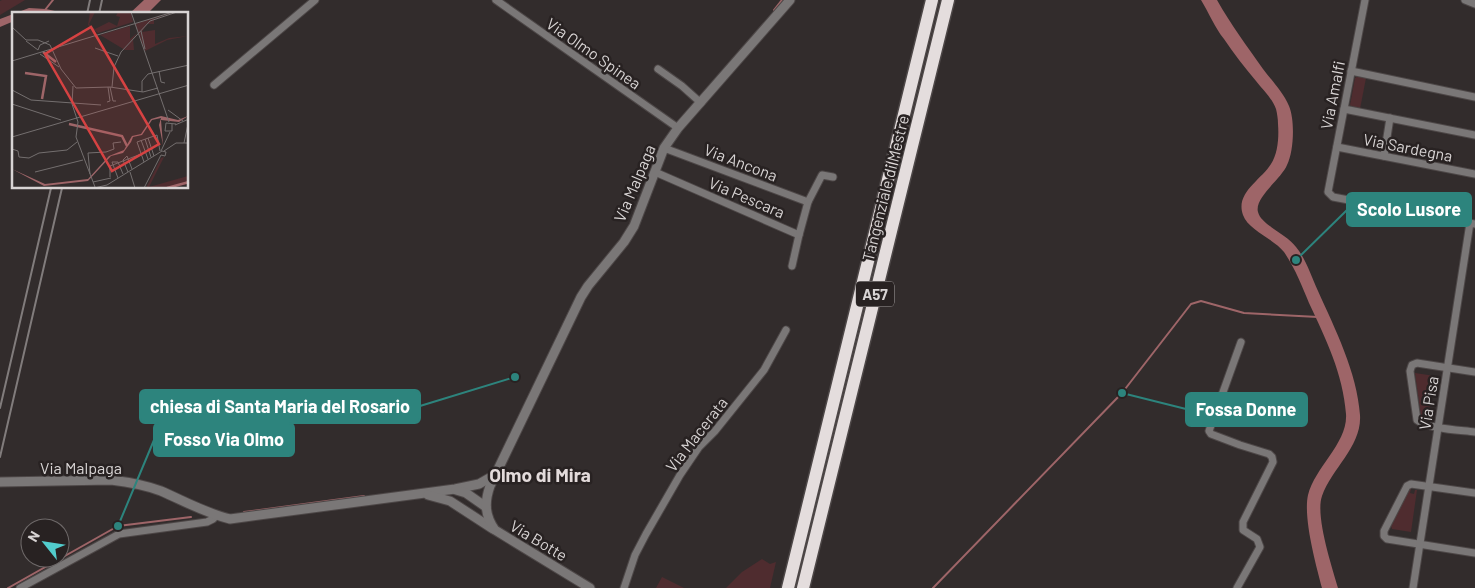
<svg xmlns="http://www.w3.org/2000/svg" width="1475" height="588" viewBox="0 0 1475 588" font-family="Barlow,sans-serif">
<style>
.green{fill:#4f2c2f}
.water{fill:#9e6568}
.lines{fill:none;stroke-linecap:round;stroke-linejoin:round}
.stream{stroke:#9e6568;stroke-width:2}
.minor-casing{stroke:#4d4747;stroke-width:9}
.tertiary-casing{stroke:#4d4747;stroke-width:11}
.motorway-casing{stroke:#4d4747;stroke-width:15}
.minor{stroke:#7a7777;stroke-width:7}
.tertiary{stroke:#7a7777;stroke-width:9}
.motorway{stroke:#e4dddd;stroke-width:12}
.rail{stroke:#817c7c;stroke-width:2}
.labels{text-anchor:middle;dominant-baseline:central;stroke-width:5;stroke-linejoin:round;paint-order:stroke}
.shield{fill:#282222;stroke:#a39f9f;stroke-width:1}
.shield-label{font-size:15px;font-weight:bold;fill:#d8d4d4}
.street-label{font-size:16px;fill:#d8d4d4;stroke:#282222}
.quarter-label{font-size:19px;font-weight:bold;fill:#e3dbdb;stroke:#282222}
.inset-river{fill:none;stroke:#9e6568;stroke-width:2.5}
.inset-road{fill:none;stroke:#746f6f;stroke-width:1}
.view{fill:#d64242;fill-opacity:0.15;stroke:#d64242;stroke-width:2.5}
.inset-edge{fill:none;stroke:#d8d4d4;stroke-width:2.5}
.leader{fill:none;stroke:#2d847d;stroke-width:2}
.callout-dot{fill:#2d847d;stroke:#282222;stroke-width:2}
.callout{fill:#2d847d;stroke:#2d847d;stroke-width:2}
.callout-label{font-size:18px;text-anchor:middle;font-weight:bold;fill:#fff}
</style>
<rect width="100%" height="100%" fill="#322c2c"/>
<g class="green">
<polygon points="2,0 25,0 0,15 0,1"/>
<polygon points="1358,76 1366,78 1360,109 1352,107 1350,105 1355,78"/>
<polygon points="1415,373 1435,376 1428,419 1427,419 1427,415 1424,415 1423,418 1421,417"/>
<polygon points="1409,489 1411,489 1410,493 1414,494 1415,490 1417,490 1411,532 1392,529 1391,526"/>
<polygon points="762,559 770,564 776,562 770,588 726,588 742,572"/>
<polygon points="662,577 684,588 656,588"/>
</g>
<g class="water">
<polygon points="144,0 161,0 147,14 129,14"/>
<path d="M1201,0H1217C1231,25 1247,46 1263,69C1272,81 1283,92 1289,106C1295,120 1294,151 1287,165C1282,178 1254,198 1258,212C1261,225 1287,234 1296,247C1306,259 1311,276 1318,291C1335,329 1357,372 1360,415C1362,446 1332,468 1322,496C1315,516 1332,567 1338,588H1322C1316,565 1303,518 1308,495C1315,467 1348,443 1346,414C1343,374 1326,339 1309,303C1302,286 1295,268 1284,252C1274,239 1248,230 1243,215C1235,193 1261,180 1271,164C1278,153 1279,137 1278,124C1278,119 1277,113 1276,109C1272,98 1263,90 1256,81C1245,68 1234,54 1224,39C1215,28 1209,13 1201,0Z"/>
<polygon points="29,8 46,9 68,14 14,14 14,21 0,27 0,19"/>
</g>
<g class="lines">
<g class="stream">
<polyline points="45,10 53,0"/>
<polyline points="774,10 782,0"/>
<polyline points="244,512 364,496"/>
<polyline points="8,588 118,526 191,517"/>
<polyline points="933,588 1122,393 1191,304 1201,301 1244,313 1318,317"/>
</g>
<defs>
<g id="minor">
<polyline points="496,0 678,128"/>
<polyline points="1365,0 1328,192 1333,197 1475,224"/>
<polyline points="1465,0 1475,4"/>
<polyline points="658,69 682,86 701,103"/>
<polyline points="1351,71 1475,97"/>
<polyline points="214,85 315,0"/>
<polyline points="1344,109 1475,135"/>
<polyline points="1337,147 1475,174"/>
<polyline points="664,148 808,202 822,175 833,177"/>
<polyline points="1384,156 1390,118"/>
<polyline points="655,172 799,235 792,266"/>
<polyline points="799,235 808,202"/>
<path d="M1475,372L1417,363L1412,365L1410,371L1417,420C1428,429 1460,430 1475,432"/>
<polyline points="1475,493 1411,484 1407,486 1384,531 1384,536 1387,539 1475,553"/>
<polyline points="20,588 119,534 207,522 213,519 216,516"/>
<polyline points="624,588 635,555 646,534 680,475 699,447 715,431 764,370 786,330"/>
<polyline points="1237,588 1260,547 1257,539 1243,530 1243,522 1273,462 1272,457 1269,454 1240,445 1211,434 1209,431 1241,342"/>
<polyline points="1413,588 1470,223"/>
</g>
<g id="tertiary">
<path d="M0,482L111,480C128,482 145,485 161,491C184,501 205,513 230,519L455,489L479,484L493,476"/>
<polyline points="456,490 466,493 486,507"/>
<polyline points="428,495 450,501 493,529"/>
<path d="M590,588L495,530C485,516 484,503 490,486L581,297L588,286L624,242L634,226L664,148L678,128L790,0"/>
</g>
<g id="motorway">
<polyline points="788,588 932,0"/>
<polyline points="803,588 948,0"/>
</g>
</defs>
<use href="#minor" class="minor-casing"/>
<use href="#tertiary" class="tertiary-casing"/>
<use href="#motorway" class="motorway-casing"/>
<use href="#minor" class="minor"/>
<use href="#tertiary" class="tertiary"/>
<use href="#motorway" class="motorway"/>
<g class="rail">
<polyline points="87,14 90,0"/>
<polyline points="99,14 102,0"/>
<polyline points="0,408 51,188"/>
<polyline points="0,457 62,188"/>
</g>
</g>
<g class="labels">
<rect class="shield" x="856" y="281.5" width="38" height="25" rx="4"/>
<g class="shield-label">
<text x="875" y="294">A57</text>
</g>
<g class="street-label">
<text transform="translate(594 53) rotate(35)">Via Olmo Spinea</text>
<text transform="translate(1332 95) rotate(-79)">Via Amalfi</text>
<text transform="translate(1408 147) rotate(11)">Via Sardegna</text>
<text transform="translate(741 162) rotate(21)">Via Ancona</text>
<text transform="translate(634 183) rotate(-67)">Via Malpaga</text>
<text transform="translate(885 188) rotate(-76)">Tangenziale di Mestre</text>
<text transform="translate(747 197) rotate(23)">Via Pescara</text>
<text transform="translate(1428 403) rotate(-81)">Via Pisa</text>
<text transform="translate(696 434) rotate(-52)">Via Macerata</text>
<text x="81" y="467">Via Malpaga</text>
<text transform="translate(539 540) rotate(31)">Via Botte</text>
</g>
<g class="quarter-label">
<text x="540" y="474">Olmo di Mira</text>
</g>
</g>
<g transform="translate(12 12)">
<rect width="176" height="176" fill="#322c2c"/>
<path d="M78,0H83L77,12L83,17L97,10L105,14L108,5L104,4L106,0H119L121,10L86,21L76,13ZM162,0L142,7V12H135L130,20L143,18V32L157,26L176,24L155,28L133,39L123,12ZM118,14V27L125,21L121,27L122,38H113L88,23ZM152,145L137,175L176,164V172L160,176H134L149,146Z" fill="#4f2c2f"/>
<path d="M149,104L166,108L176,104L167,110L149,108L151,133L147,113L149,106L140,108L130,123L121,125L119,130L111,141L99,144L76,169L32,174L0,157L33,172L76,167L97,144L112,138L120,124L129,122L139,107Z" fill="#9e6568"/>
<path class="inset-river" d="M31,40L44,50M13,61L34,64L30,87M57,112L110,124L115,134M155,176L177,170"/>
<path class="inset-road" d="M119,0L157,110M0,15L14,28H26L38,33L49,57L64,76M129,19L133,37M14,29L26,38L28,33L37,29M83,36L106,44M28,42L47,55M0,49L161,0M147,59L149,70L153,71M61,74L60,92L66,110L64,125L83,175M98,75L101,89H104M100,75L102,55L109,40L138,9L165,0M64,76L98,75L131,80L146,76M0,78L19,88L89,93M130,80V69L136,62L177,53M95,90L98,89L96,75M0,92L49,108M156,98L171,109M160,112V119H153L154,111L164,112M163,113L177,107M0,125L177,73M136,126L142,144M133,127L139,145M129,128L136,147M172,131L176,112M0,137L6,139L7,145L17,146L27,141L55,138L65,130M149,139L158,120M152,139L164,131H177M132,150L125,130L145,123L148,139M23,160L71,148M116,160L111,148L115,144L120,157M118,160L123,176M78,162L76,141L94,140L102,137L101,131L109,130M98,165V154L129,142M106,166L100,150H106L111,162M81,170L99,166M82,176L95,173L150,139L154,140L153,144L149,143M132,176L149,143"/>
<path class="view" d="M79,15L147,132L100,159L33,42Z"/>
<rect width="176" height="176" class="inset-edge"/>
</g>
<path class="leader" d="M1296 260L1347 210M515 377L420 406M1122 393L1186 409M118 526L154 440"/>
<g class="callout-dot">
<circle cx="1296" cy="260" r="5"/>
<circle cx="515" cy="377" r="5"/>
<circle cx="1122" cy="393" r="5"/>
<circle cx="118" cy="526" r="5"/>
</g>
<g class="callout">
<rect x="1347" y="193" width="124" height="33" rx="5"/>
<rect x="140" y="390" width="280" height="33" rx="5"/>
<rect x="1186" y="393" width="121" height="33" rx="5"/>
<rect x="154" y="423" width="140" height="33" rx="5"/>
</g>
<g class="callout-label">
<text x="1409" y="216">Scolo Lusore</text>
<text x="280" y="413">chiesa di Santa Maria del Rosario</text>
<text x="1246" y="416">Fossa Donne</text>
<text x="224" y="446">Fosso Via Olmo</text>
</g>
<g transform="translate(45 543) rotate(300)"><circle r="24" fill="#282222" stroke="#6e6969"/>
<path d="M0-4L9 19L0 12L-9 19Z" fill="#52cdcd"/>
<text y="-8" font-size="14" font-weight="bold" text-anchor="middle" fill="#d8d4d4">N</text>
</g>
</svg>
